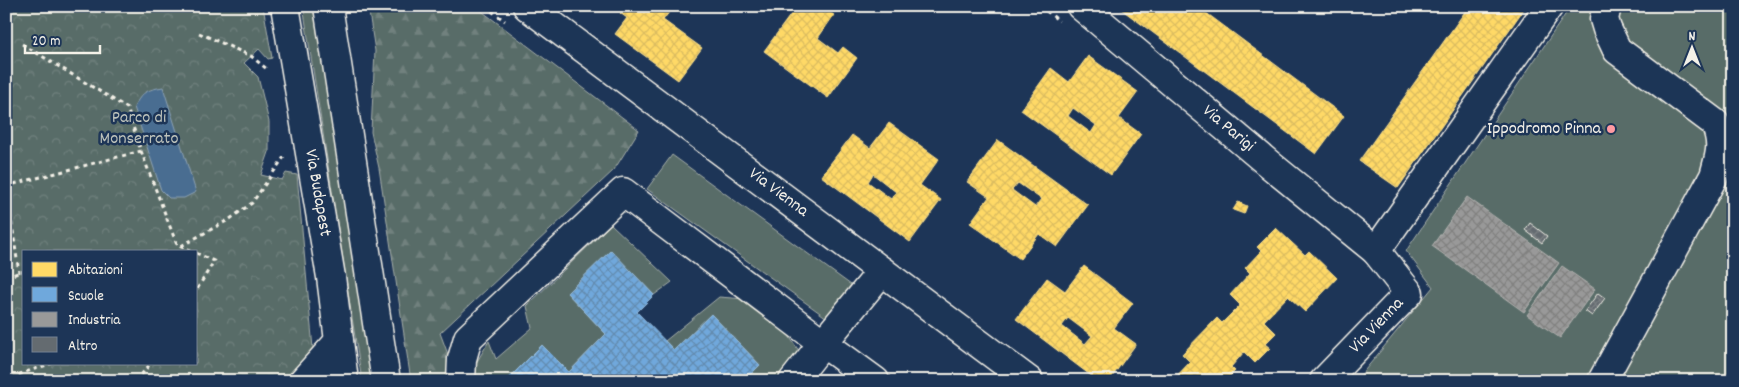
<svg xmlns="http://www.w3.org/2000/svg" width="1739" height="387" viewBox="0 0 1739 387" font-family="Dekko,sans-serif">
<style>
.grass{fill:#586c68;stroke:#a6aea8}
.forest{fill:url(#forest-firs);stroke:#a6aea8}
.park{fill:url(#park-crowns);stroke:#a6aea8;fill-rule:evenodd}
.water{fill:#496d91;stroke:#8da2b4}
.homes{fill:url(#homes-cross-hatch);stroke:#fce08d;fill-rule:evenodd}
.schools{fill:url(#schools-cross-hatch);stroke:#97bee0}
.industry{fill:url(#industry-cross-hatch);stroke:#b4b3b1}
.building{fill:url(#building-cross-hatch);stroke:#f4f1e8}
.lines{fill:none;stroke-linecap:round;stroke-linejoin:round}
.minor-casing{stroke:#f4f1e8;stroke-width:31}
.major-casing{stroke:#f4f1e8;stroke-width:31}
.path{stroke:#f4f1e8;stroke-width:3;stroke-dasharray:4 4;stroke-linecap:butt}
.minor{stroke:#1d3557;stroke-width:28}
.major{stroke:#1d3557;stroke-width:28}
.poi-dot{fill:#ff9aa2;stroke:#1d3557;stroke-width:2}
.labels{text-anchor:middle;dominant-baseline:central;stroke-width:5;stroke-linejoin:round;paint-order:stroke}
.park-label{font-size:18px;fill:#bdc2bb;stroke:#1d3557}
.street-label{font-size:18px;fill:#f4f1e8;stroke:#1d3557}
.poi-label{font-size:18px;fill:#f4f1e8;stroke:#1d3557;text-anchor:end}
</style>
<defs>
<pattern id="forest-firs" width="22" height="20" patternUnits="userSpaceOnUse" patternTransform="scale(1.25)"><rect width="22" height="20" fill="#586c68"/><path d="M5 1l3.5 6h-7zM16 11l3.5 6h-7z" fill="#71817e"/></pattern>
<pattern id="park-crowns" width="20" height="18" patternUnits="userSpaceOnUse" patternTransform="scale(1.25)"><rect width="20" height="18" fill="#586c68"/><path d="M2 6a3 3 0 1 1 6 0M12 15a3 3 0 1 1 6 0" fill="none" stroke="#71817e"/></pattern>
<pattern id="homes-cross-hatch" width="8" height="8" patternUnits="userSpaceOnUse" patternTransform="scale(1.25)"><rect width="8" height="8" fill="#ffd966"/><path d="M0 0l8 8M0 8l8-8" fill="none" stroke="#dbbc60"/></pattern>
<pattern id="schools-cross-hatch" width="8" height="8" patternUnits="userSpaceOnUse" patternTransform="scale(1.25)"><rect width="8" height="8" fill="#6fa8dc"/><path d="M0 0l8 8M0 8l8-8" fill="none" stroke="#648baf"/></pattern>
<pattern id="industry-cross-hatch" width="8" height="8" patternUnits="userSpaceOnUse" patternTransform="scale(1.25)"><rect width="8" height="8" fill="#999"/><path d="M0 0l8 8M0 8l8-8" fill="none" stroke="#818180"/></pattern>
<pattern id="building-cross-hatch" width="8" height="8" patternUnits="userSpaceOnUse" patternTransform="scale(1.25)"><rect width="8" height="8" fill="#646b70"/><path d="M0 0l8 8M0 8l8-8" fill="none" stroke="#7b8184"/></pattern>
</defs>
<rect width="100%" height="100%" fill="#1d3557"/>
<filter id="ink" filterUnits="userSpaceOnUse"><feTurbulence type="fractalNoise" baseFrequency=".02" numOctaves="2"/><feDisplacementMap in="SourceGraphic" scale="10" xChannelSelector="R" yChannelSelector="G"/><feConvolveMatrix kernelMatrix="1 2 1 2 8 2 1 2 1" color-interpolation-filters="sRGB"/></filter>
<g filter="url(#ink)">
<g class="grass">
<polygon points="303,6 313,6 373,381 362,381"/>
<polygon points="1571,6 1733,6 1733,381 1356,381 1433,287 1406,251"/>
<polygon points="672,155 851,285 827,318 647,189"/>
<polygon points="611,224 672,282 654,295 611,251 567,293 606,334 569,372 542,345 506,381 473,381 475,365 489,341 496,359 532,328 527,306"/>
<polygon points="719,297 745,299 789,336 801,354 778,381 744,381 760,365 711,314 674,350 665,341"/>
</g>
<polygon class="forest" points="368,6 475,6 639,130 614,170 440,333 449,357 453,381 411,381 379,168 371,132 375,51"/>
<path class="park" d="M6,6H263L272,58L268,59L259,49L244,63L258,77L269,122V152L261,175L282,180L286,173L297,175L316,381H6ZM24,251H196V363H24Z"/>
<path class="water" d="M163,87L196,192L184,198H169L161,190L134,107C142,92 146,90 163,87Z"/>
<g class="homes">
<polygon points="625,6 674,6 663,20 702,48 678,80 615,34 627,18 620,13"/>
<polygon points="797,6 822,6 834,15 818,38 838,53 843,47 857,58 828,98 764,51"/>
<polygon points="1117,6 1197,6 1344,116 1316,154"/>
<polygon points="1469,6 1526,6 1398,188 1359,161"/>
<path d="M1088,56L1138,92L1119,118L1141,134L1111,175L1021,110L1051,68L1069,82ZM1073,108L1096,125L1091,133L1068,116Z"/>
<path d="M889,123L939,159L920,185L941,200L910,242L821,176L852,135L870,148ZM873,174L896,192L891,199L868,182Z"/>
<path d="M998,140L1088,205L1057,247L1039,234L1020,259L970,223L989,197L967,182ZM1018,183L1041,199L1035,207L1012,190Z"/>
<polygon points="1238,202 1247,206 1244,214 1233,210"/>
<polygon points="1276,228 1305,255 1309,251 1337,278 1305,312 1288,296 1264,321 1276,333 1265,344 1270,348 1255,363 1244,352 1231,367 1235,371 1225,381 1172,381 1190,362 1182,354 1217,318 1222,323 1240,305 1230,295 1250,273 1245,268 1261,251 1257,247"/>
<path d="M1084,266L1133,303L1114,328L1136,344L1109,381H1098L1016,319L1047,278L1065,291ZM1068,318L1092,336L1085,344L1062,326Z"/>
</g>
<polygon class="schools" points="611,250 654,295 637,312 674,350 711,314 760,365 744,381 506,381 542,345 569,372 606,334 567,293"/>
<g class="industry">
<polygon points="1467,197 1559,263 1524,312 1432,246"/>
<polygon points="1562,266 1595,289 1560,338 1527,315"/>
</g>
<g class="building">
<polygon points="1530,223 1547,236 1542,243 1525,230"/>
<polygon points="1598,293 1605,298 1592,316 1585,311"/>
</g>
<g class="lines">
<defs>
<g id="minor">
<polyline points="527,6 1029,381"/>
<polyline points="1081,6 1269,164 1376,251 1409,293 1324,381"/>
<polyline points="1376,251 1549,6"/>
<polyline points="303,381 339,341"/>
<polyline points="461,381 462,359 468,338 623,192 823,343 882,271"/>
<polyline points="793,381 823,343 875,381"/>
<path d="M1602,381L1714,176C1720,154 1724,145 1715,123L1617,50L1607,29L1604,19L1607,6"/>
</g>
<g id="major">
<polyline points="285,6 331,277 344,381"/>
<polyline points="328,6 386,381"/>
</g>
</defs>
<use href="#minor" class="minor-casing"/>
<use href="#major" class="major-casing"/>
<g class="path">
<polyline points="485,6 505,21"/>
<polyline points="1040,6 1059,21"/>
<polyline points="199,33 251,56 268,70"/>
<polyline points="22,44 127,108 141,151 177,245 190,251"/>
<polyline points="6,183 19,273"/>
<polyline points="6,186 141,151"/>
<polyline points="181,246 230,219 252,203 284,157"/>
<polyline points="196,253 214,261 196,291"/>
<polyline points="6,277 24,271"/>
<polyline points="19,381 17,375 53,363"/>
<polyline points="136,381 151,363"/>
</g>
<use href="#minor" class="minor"/>
<use href="#major" class="major"/>
</g>
</g>
<circle class="poi-dot" cx="1611" cy="129" r="5"/>
<g class="labels">
<g class="park-label">
<text x="139" y="118">Parco di<tspan x="139" dy="21">Monserrato</tspan></text>
</g>
<g class="street-label">
<text transform="translate(1228 129) rotate(40)">Via Parigi</text>
<text transform="translate(317 193) rotate(80)">Via Budapest</text>
<text transform="translate(778 193) rotate(37)">Via Vienna</text>
<text transform="translate(1377 326) rotate(-46)">Via Vienna</text>
</g>
<g class="poi-label">
<text x="1601" y="129">Ippodromo Pinna</text>
</g>
</g>
<rect width="1739" height="387" fill="none" stroke="#1d3557" stroke-width="25"/>
<rect x="12" y="12" width="1714" height="362" fill="none" stroke="#f4f1e8" stroke-width="2" filter="url(#ink)"/>
<rect x="22" y="250" width="175" height="115" fill="#1d3557" stroke="#738091"/>
<rect x="32" y="262" width="25" height="15" fill="#ffd966" stroke="#738091"/>
<text x="68" y="274" font-size="15" fill="#f4f1e8">Abitazioni</text>
<rect x="32" y="287" width="25" height="15" fill="#6fa8dc" stroke="#738091"/>
<text x="68" y="300" font-size="15" fill="#f4f1e8">Scuole</text>
<rect x="32" y="312" width="25" height="15" fill="#999999" stroke="#738091"/>
<text x="68" y="324" font-size="15" fill="#f4f1e8">Industria</text>
<rect x="32" y="337" width="25" height="15" fill="#646b70" stroke="#738091"/>
<text x="68" y="350" font-size="15" fill="#f4f1e8">Altro</text>
<g transform="translate(1692 48)" stroke="#1d3557" stroke-width="4" paint-order="stroke">
<path d="M0-4L9 19L0 12L-9 19Z" fill="#f4f1e8"/>
<text y="-8" font-size="14" font-weight="bold" text-anchor="middle" fill="#f4f1e8">N</text>
</g>
<path d="M25 45v8h75v-8" fill="none" stroke="#f4f1e8" stroke-width="2.5"/>
<text x="32" y="45" font-size="15" fill="#f4f1e8" stroke="#1d3557" stroke-width="4" paint-order="stroke">20 m</text>
</svg>
